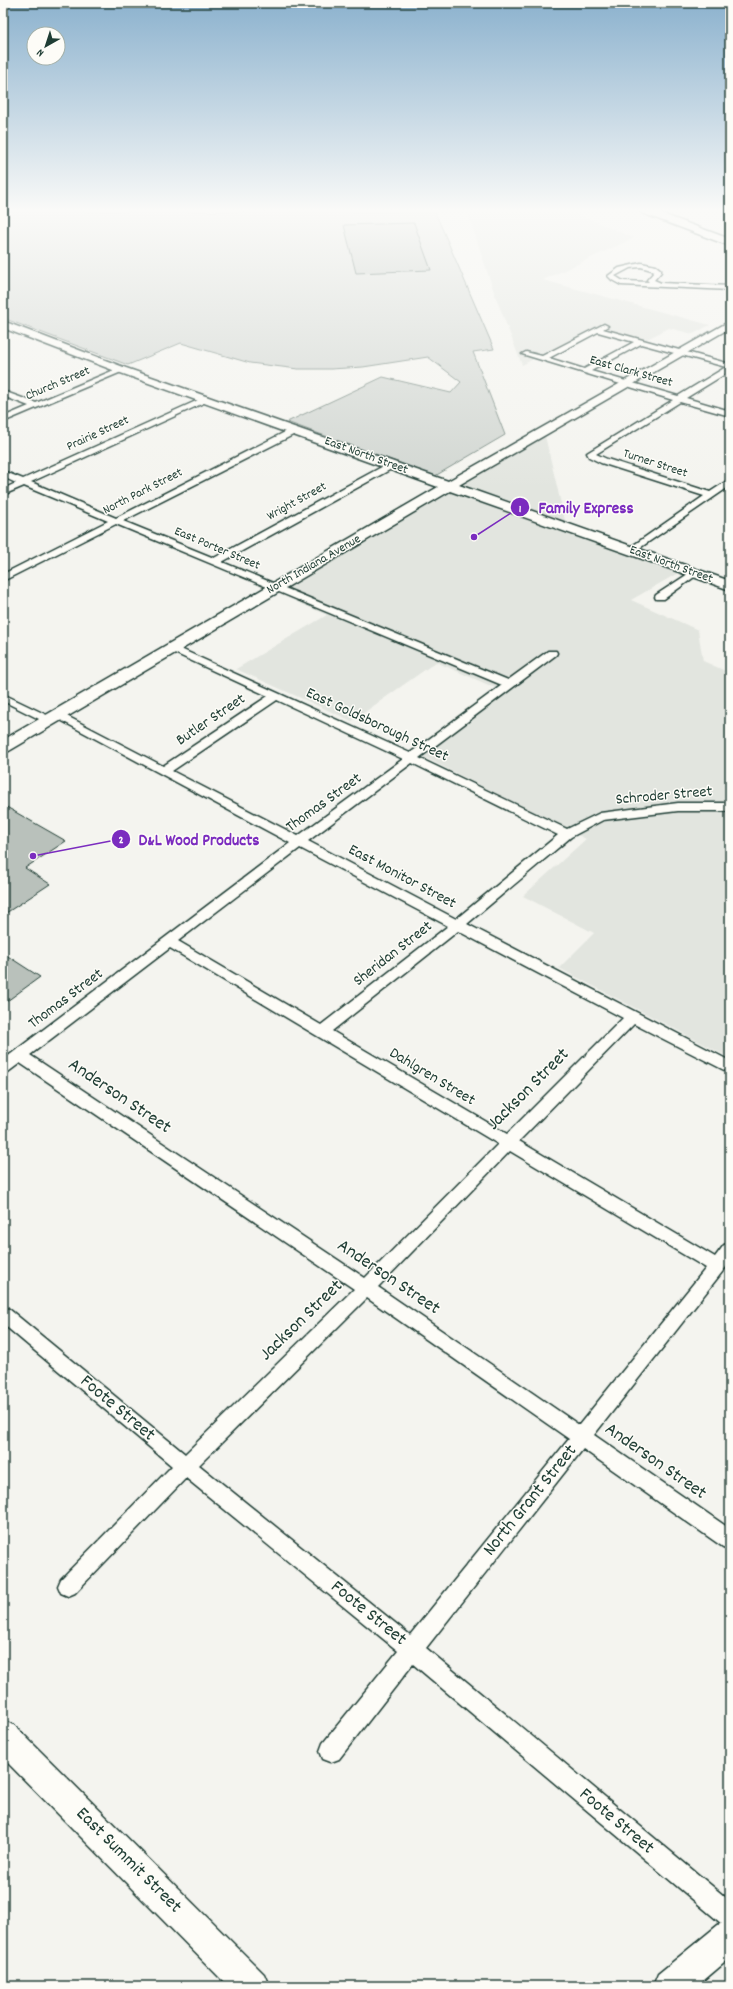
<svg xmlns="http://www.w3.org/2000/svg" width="733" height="1989" viewBox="0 0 733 1989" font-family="Dekko,sans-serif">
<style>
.built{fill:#e2e5df}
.green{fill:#d1d6d1;stroke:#788a82}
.building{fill:#b9c1bb;stroke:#1f3d34}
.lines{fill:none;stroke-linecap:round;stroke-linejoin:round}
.street-casing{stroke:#1f3d34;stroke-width:3}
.secondary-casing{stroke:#1f3d34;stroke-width:3}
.primary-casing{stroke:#1f3d34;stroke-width:3}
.street{fill:#fdfcf7;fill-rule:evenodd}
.secondary{fill:#fdfcf7;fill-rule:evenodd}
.primary{fill:#fdfcf7;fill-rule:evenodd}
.labels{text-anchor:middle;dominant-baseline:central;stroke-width:3;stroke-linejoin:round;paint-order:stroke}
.far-street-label{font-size:13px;fill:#1f3d34;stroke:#fdfcf7}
.street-label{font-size:16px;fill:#1f3d34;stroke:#fdfcf7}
.near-street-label{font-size:19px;fill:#1f3d34;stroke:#fdfcf7}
.leader{fill:none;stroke:#7b2cbf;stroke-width:1.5}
.callout-dot{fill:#7b2cbf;stroke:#fdfcf7;stroke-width:1.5}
.mark-label{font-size:12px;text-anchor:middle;font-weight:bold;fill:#fff}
.callout-label{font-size:17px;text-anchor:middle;font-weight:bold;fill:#7b2cbf;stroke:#fdfcf7;stroke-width:3;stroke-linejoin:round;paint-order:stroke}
</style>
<rect width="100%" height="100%" fill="#f4f4ef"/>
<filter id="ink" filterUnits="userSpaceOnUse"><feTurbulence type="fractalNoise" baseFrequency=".025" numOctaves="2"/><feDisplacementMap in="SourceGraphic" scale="8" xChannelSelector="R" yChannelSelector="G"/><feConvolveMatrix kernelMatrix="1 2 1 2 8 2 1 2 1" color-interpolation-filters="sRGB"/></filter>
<g filter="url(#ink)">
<g class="built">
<polygon points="467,211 571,211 634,238 543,280 710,325 693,334 669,328 645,340 596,327 522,365 495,295"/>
<polygon points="545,436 568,533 678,573 631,600 698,630 703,661 730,673 730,1058 559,968 594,933 523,896 586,839 422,756 507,693 436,662 352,721 236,669 327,615 279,594"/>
</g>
<polygon class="green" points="3,211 435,212 494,349 473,352 505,435 435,476 287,422 383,377 451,393 461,382 428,357 363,367 331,369 298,369 250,363 181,343 128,365 3,318"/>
<g class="building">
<polygon points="414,223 431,270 356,273 344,225"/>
<polygon points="3,805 66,841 25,868 50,884 3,915"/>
<polygon points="3,953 40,977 3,1004"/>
</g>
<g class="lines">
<defs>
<g id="street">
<path d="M641,263L656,266L661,270V272L654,280L661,283L730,286V290L621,285L612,280L608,276L619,268ZM641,267L655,271L647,280L649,282L623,281L615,276L630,268Z"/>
<path d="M604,324L608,326L603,329L730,364V371L686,398L730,411V416L680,402L596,454L607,459L710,492L730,479V486L631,554L626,551L628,549L704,496L601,463L589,457L587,453L673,400L522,354L526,352L542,356ZM598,332L634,342L584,369L549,358ZM641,344L726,367L678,396L591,371Z"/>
<polygon points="119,368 126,370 3,422 3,417 29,406 3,396 3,391 36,403"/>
<path d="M205,397H208V401L31,482L116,518L291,429H297V433L123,521L214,558L389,463H395V467L222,562L508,680L548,651H556L557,653L556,655L419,758L567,829L600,813L678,803H730V811H678L603,820L571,837L467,924L730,1061V1073L634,1024L519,1141L715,1257L724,1245L730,1243V1262L594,1435L730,1529V1549L723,1547L583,1449L426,1648L730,1901V1928L722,1924L413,1664L339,1759L331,1762L323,1759L320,1751L323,1743L398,1651L186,1478L75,1593L68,1596L61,1593L58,1586L61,1579L172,1466L3,1324V1307L9,1309L185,1454L354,1289L20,1063L8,1072L3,1073V1060L290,843L51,715L57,712L61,713L163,766L268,696L168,650L167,648L168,646L172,645L410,753L502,685L116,524L3,581V574L108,521L24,486L3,495V489L16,483L3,477V471L23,479ZM277,700L403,759L298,836L172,771ZM412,763L558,835L456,919L308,841ZM300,848L448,926L321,1025L178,941ZM458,931L623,1018L507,1134L332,1031ZM170,948L498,1144L365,1278L30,1055ZM510,1151L706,1268L579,1425L378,1287ZM367,1298L569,1439L410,1635L199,1465Z"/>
<polygon points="694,570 697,571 699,573 697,575 664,599 656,599 655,597 656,595"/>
<polygon points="3,694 53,718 55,720 53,722 45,722 3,701"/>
</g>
<g id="secondary">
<polygon points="3,321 126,368 448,481 730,321 730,328 459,485 730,581 730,590 450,491 9,751 3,752 3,740 438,487 118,372 3,328"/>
<polygon points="3,1721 14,1725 264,1974 269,1986 228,1986 3,1758"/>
<polygon points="730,1920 730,1958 697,1986 653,1986 658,1974 718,1925"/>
</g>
<polygon id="primary" points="640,211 654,211 730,239 730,246 642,213"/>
</defs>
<use href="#street" class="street-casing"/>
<use href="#secondary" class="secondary-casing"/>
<use href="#primary" class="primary-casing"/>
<use href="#street" class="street"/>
<use href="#secondary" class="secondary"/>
<use href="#primary" class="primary"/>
</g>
</g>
<linearGradient id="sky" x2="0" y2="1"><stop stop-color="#8cb2ce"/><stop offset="0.43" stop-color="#fafaf8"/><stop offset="1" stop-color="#fafaf8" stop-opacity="0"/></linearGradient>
<rect width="733" height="489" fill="url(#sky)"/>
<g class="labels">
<g class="far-street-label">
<text transform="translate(631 372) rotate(16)">East Clark Street</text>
<text transform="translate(58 384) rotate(-23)">Church Street</text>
<text transform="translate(98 434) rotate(-25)">Prairie Street</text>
<text transform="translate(366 456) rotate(20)">East North Street</text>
<text transform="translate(655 464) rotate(18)">Turner Street</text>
<text transform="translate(143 492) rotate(-27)">North Park Street</text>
<text transform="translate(297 502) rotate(-29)">Wright Street</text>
<text transform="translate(217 549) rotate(23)">East Porter Street</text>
<text transform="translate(314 565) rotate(-30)">North Indiana Avenue</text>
<text transform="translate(671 565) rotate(20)">East North Street</text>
</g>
<g class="street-label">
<text transform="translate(211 720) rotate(-34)">Butler Street</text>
<text transform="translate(377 725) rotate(25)">East Goldsborough Street</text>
<text transform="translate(664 796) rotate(-5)">Schroder Street</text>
<text transform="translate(324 803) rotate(-36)">Thomas Street</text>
<text transform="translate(402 877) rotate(28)">East Monitor Street</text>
<text transform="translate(393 954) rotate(-38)">Sheridan Street</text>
<text transform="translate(66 999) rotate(-37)">Thomas Street</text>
<text transform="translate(432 1077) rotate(31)">Dahlgren Street</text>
</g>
<g class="near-street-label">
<text transform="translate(529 1090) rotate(-45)">Jackson Street</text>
<text transform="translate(119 1097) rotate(34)">Anderson Street</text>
<text transform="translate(388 1278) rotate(34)">Anderson Street</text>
<text transform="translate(302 1321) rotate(-44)">Jackson Street</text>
<text transform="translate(117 1409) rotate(40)">Foote Street</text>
<text transform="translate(655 1462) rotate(35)">Anderson Street</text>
<text transform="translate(531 1501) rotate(-51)">North Grant Street</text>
<text transform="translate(368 1614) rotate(39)">Foote Street</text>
<text transform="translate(616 1822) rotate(40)">Foote Street</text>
<text transform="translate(128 1861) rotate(45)">East Summit Street</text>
</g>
</g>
<path class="leader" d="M474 537L520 507M33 856L121 839"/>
<g class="callout-dot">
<circle cx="474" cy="537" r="4"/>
<circle cx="33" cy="856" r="4"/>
<circle cx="520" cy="507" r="10"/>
<circle cx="121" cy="839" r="10"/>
</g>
<g class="mark-label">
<text x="520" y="512">1</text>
<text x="121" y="843">2</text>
</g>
<g class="callout-label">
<text x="586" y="513">Family Express</text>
<text x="199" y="845">D&amp;L Wood Products</text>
</g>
<rect width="733" height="1989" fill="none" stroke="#fdfcf7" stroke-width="16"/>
<rect x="8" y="8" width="717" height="1973" fill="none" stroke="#1f3d34" stroke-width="1.5" filter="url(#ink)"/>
<g transform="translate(46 46) rotate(219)"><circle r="19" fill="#fdfcf7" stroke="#a4b0a9"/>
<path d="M0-3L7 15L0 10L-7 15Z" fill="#1f3d34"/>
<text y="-6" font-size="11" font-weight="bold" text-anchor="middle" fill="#1f3d34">N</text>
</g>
</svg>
